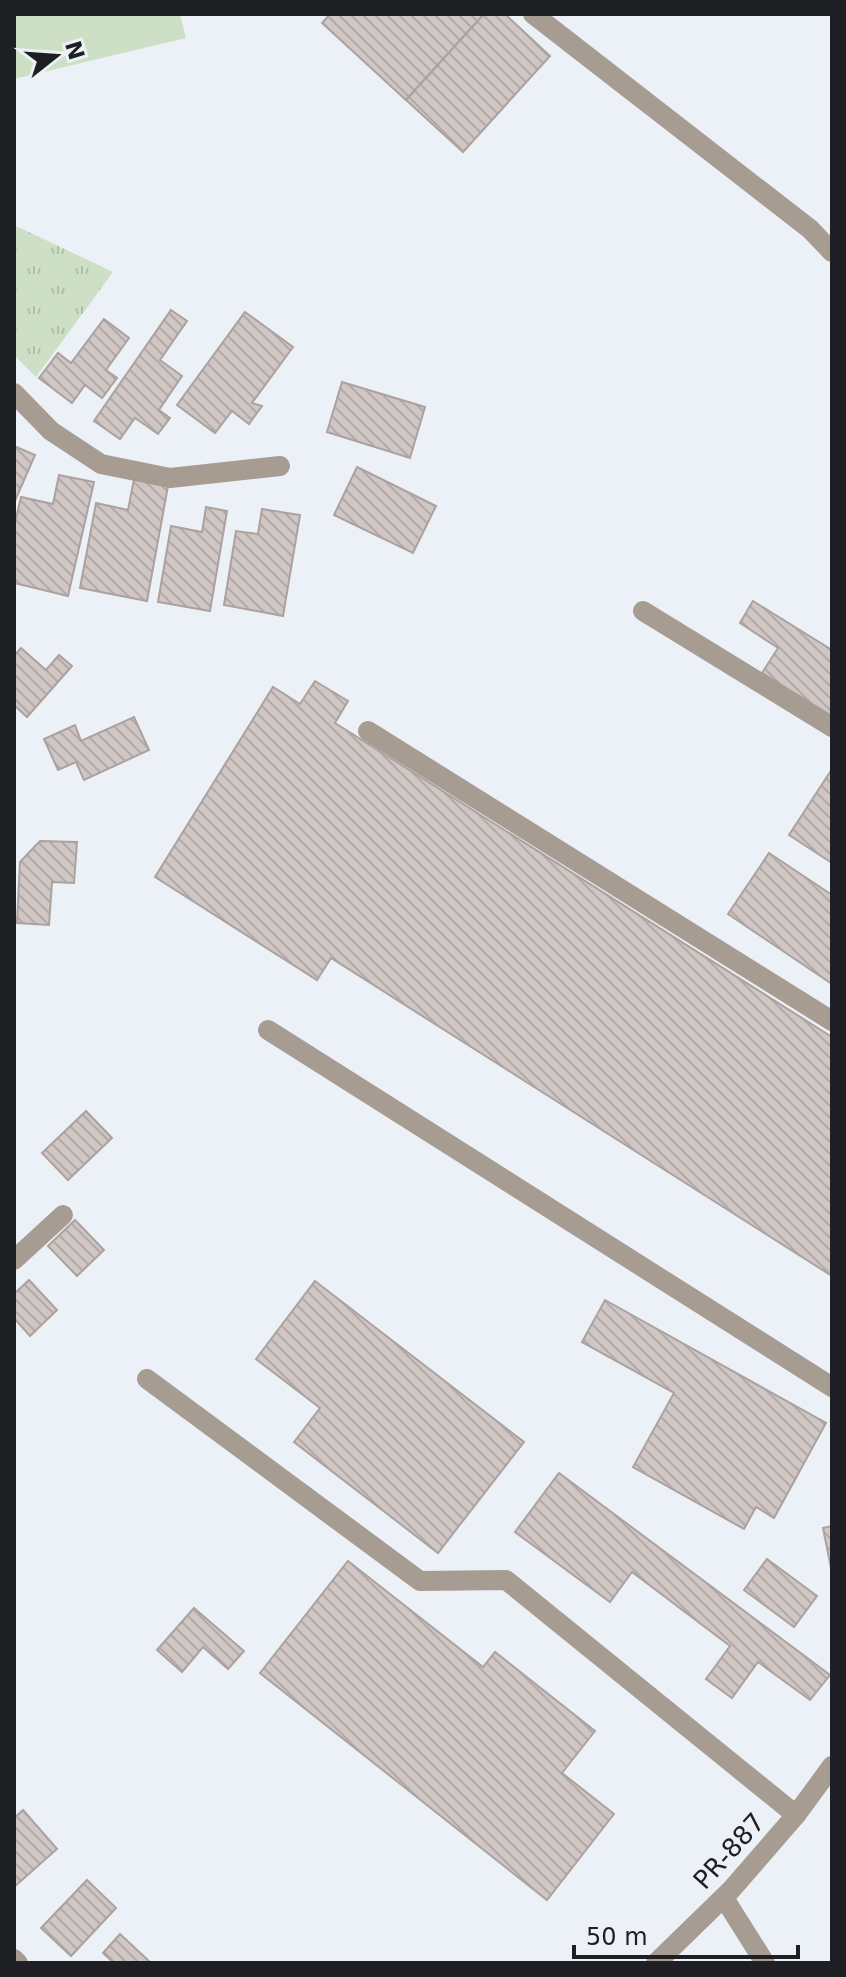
<svg xmlns="http://www.w3.org/2000/svg" width="846" height="1977" viewBox="0 0 846 1977" font-family="'DejaVu Sans',sans-serif">
<style>
.grass{fill:#cddfc5}
.park{fill:url(#park-tufts)}
.building{fill:url(#building-back-hatch);stroke:#aba29f;stroke-width:2}
.lines{fill:none;stroke-linecap:round;stroke-linejoin:round}
.minor{stroke:#a79c92;stroke-width:20}
.labels{text-anchor:middle;dominant-baseline:central;stroke-width:6;stroke-linejoin:round;paint-order:stroke}
.street-label{font-size:26px;fill:#1d1f22;stroke:#ecf1f8}
</style>
<defs>
<pattern id="park-tufts" width="24" height="20" patternUnits="userSpaceOnUse" patternTransform="scale(2)"><rect width="24" height="20" fill="#cddfc5"/><path d="M3 7l-1-3M5 7V3M7 7l1-3M15 17l-1-3M17 17v-4M19 17l1-3" fill="none" stroke="#b0bfa9"/></pattern>
<pattern id="building-back-hatch" width="6" height="6" patternUnits="userSpaceOnUse" patternTransform="scale(2)"><rect width="6" height="6" fill="#d0c6c4"/><path d="M-1 5l2 2M0 0l6 6M5-1l2 2" fill="none" stroke="#b2aaa8"/></pattern>
</defs>
<rect width="100%" height="100%" fill="#ecf1f8"/>
<polygon class="grass" points="14,14 180,14 186,38 14,79"/>
<polygon class="park" points="14,225 113,272 36,377 14,355"/>
<g class="building">
<polygon points="330,14 484,14 406,100 322,23"/>
<polygon points="484,14 505,14 550,56 463,152 406,100"/>
<polygon points="171,310 187,321 160,360 182,376 159,410 170,418 158,434 135,418 120,439 94,421"/>
<polygon points="245,312 293,347 252,403 262,406 249,424 232,411 215,433 177,405"/>
<polygon points="104,319 129,338 106,370 117,378 102,398 85,385 72,403 39,378 58,353 71,363"/>
<polygon points="342,382 425,407 410,458 327,432"/>
<polygon points="14,446 35,455 14,503"/>
<polygon points="357,467 436,506 413,553 334,515"/>
<polygon points="59,475 94,482 68,596 14,583 14,527 21,497 53,504"/>
<polygon points="134,479 168,486 147,601 80,588 96,503 128,510"/>
<polygon points="206,507 227,511 210,611 158,602 171,526 202,532"/>
<polygon points="262,509 300,515 283,616 224,605 236,531 258,534"/>
<polygon points="753,601 832,650 832,716 762,673 778,648 740,623"/>
<polygon points="21,648 46,670 59,655 72,666 27,717 14,705 14,656"/>
<polygon points="315,681 348,701 335,723 832,1037 832,1276 331,958 317,980 155,877 273,687 300,704"/>
<polygon points="134,717 149,750 84,780 76,762 58,770 44,739 75,725 81,741"/>
<polygon points="832,769 832,863 789,835"/>
<polygon points="40,841 77,842 74,883 52,882 49,925 17,923 20,862"/>
<polygon points="769,853 832,895 832,984 728,914"/>
<polygon points="86,1111 112,1138 68,1180 42,1153"/>
<polygon points="75,1220 104,1250 77,1276 48,1246"/>
<polygon points="29,1280 57,1310 30,1336 14,1318 14,1294"/>
<polygon points="315,1281 524,1442 438,1553 294,1442 320,1408 256,1359"/>
<polygon points="605,1300 826,1423 774,1518 756,1507 744,1529 633,1467 674,1393 582,1342"/>
<polygon points="559,1473 830,1675 810,1700 758,1662 732,1698 706,1679 730,1646 632,1572 610,1602 515,1532"/>
<polygon points="832,1526 832,1573 823,1528"/>
<polygon points="767,1559 817,1596 794,1627 744,1590"/>
<polygon points="348,1561 483,1667 495,1652 595,1731 562,1773 614,1814 547,1900 260,1673"/>
<polygon points="194,1608 244,1651 228,1669 203,1647 182,1672 157,1650"/>
<polygon points="23,1810 57,1849 14,1887 14,1818"/>
<polygon points="87,1880 116,1908 71,1956 41,1928"/>
<polygon points="120,1934 150,1962 149,1963 114,1963 103,1953"/>
</g>
<g class="lines">
<g class="minor">
<polyline points="533,14 810,229 832,252"/>
<polyline points="14,393 51,431 101,464 170,478 280,466"/>
<polyline points="643,611 832,727"/>
<polyline points="368,731 832,1021"/>
<polyline points="268,1030 832,1387"/>
<polyline points="14,1260 63,1215"/>
<polyline points="147,1379 420,1581 506,1580 796,1815"/>
<polyline points="724,1898 765,1963"/>
<polyline points="14,1959 18,1963"/>
<polyline points="656,1963 731,1890 796,1815 832,1766"/>
</g>
</g>
<g class="labels">
<g class="street-label">
<text transform="translate(729 1851) rotate(-48)">PR-887</text>
</g>
</g>
<rect width="846" height="1977" fill="none" stroke="#1d1f22" stroke-width="32"/>
<g transform="translate(56 56) rotate(73)" stroke="#ecf1f8" stroke-width="6" paint-order="stroke">
<path d="M0-6L14 30L0 20L-14 30Z" fill="#1d1f22"/>
<text y="-12" font-size="22" font-weight="bold" text-anchor="middle" fill="#1d1f22">N</text>
</g>
<path d="M574 1945v12h224v-12" fill="none" stroke="#1d1f22" stroke-width="4"/>
<text x="586" y="1945" font-size="24" fill="#1d1f22" stroke="#ecf1f8" stroke-width="6" paint-order="stroke">50 m</text>
</svg>
